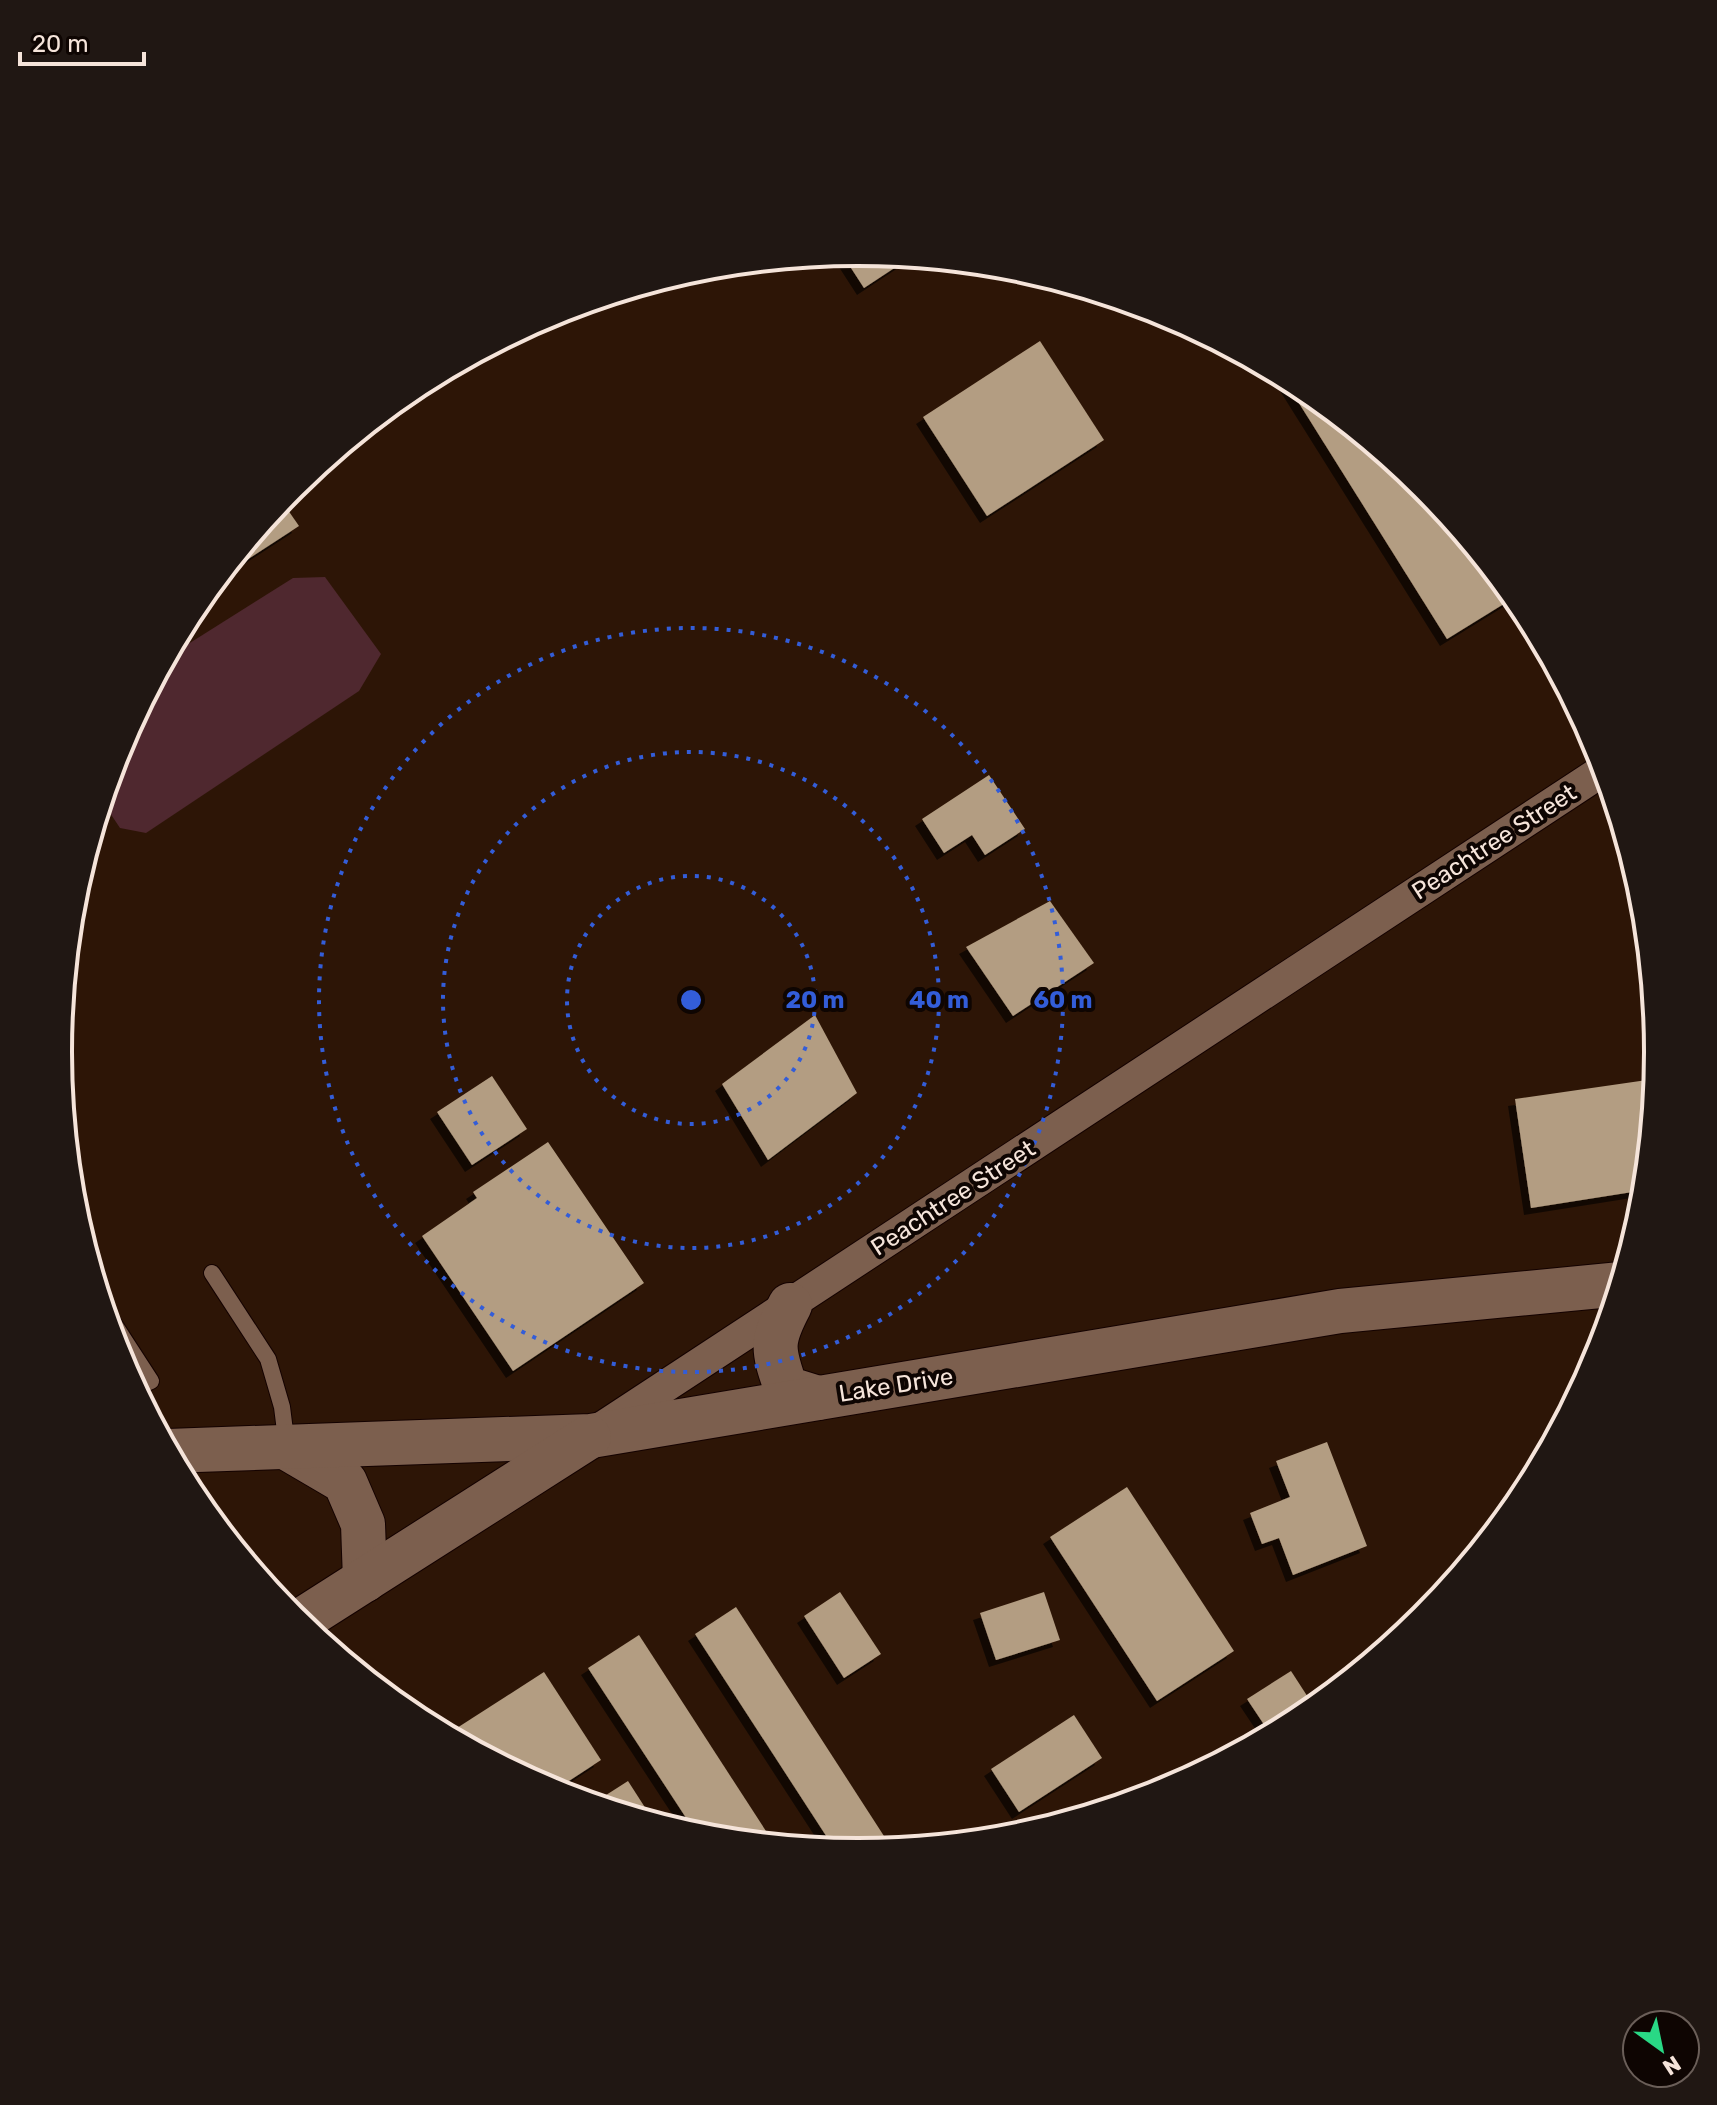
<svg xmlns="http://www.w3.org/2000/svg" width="1717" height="2105" viewBox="0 0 1717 2105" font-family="Rubik,sans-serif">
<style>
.water{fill:#4f282f}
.building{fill:#b39d82;filter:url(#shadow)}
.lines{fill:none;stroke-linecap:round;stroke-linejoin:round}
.lane-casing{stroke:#140200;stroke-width:18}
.street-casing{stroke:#140200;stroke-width:34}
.secondary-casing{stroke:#140200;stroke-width:46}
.lane{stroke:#7c5f4e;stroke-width:16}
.street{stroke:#7c5f4e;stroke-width:32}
.secondary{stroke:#7c5f4e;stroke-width:44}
.ring{fill:none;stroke:#335dd8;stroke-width:4;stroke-dasharray:4 8}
.labels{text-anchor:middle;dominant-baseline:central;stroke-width:8;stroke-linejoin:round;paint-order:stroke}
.street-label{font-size:24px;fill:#f5e4da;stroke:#0e0502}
.rim{fill:none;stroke:#f5e4da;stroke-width:4}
.centre{fill:#335dd8;stroke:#0e0502;stroke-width:4}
.ring-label{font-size:24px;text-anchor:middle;font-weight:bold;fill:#335dd8;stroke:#0e0502;stroke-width:8;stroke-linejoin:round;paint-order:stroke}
</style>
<defs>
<filter id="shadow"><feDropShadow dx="-7" dy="7" stdDeviation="0" flood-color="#0009"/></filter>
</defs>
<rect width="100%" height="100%" fill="#2d1506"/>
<polygon class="water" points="325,577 381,654 359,691 146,833 120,828 102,801 119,746 166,658 293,578"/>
<g class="building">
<polygon points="859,252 866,253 911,257 864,288 842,254"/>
<polygon points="1040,341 1104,440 987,516 923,417"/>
<polygon points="1282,376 1304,387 1425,487 1515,597 1447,639"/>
<polygon points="281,500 299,526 216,580"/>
<polygon points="989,775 1025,829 985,855 972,835 944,853 922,819"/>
<polygon points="1050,901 1094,963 1013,1016 966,947"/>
<polygon points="815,1015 857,1093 768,1160 722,1084"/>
<polygon points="492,1076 527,1129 472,1165 437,1112"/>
<polygon points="1647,1080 1653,1116 1645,1190 1531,1208 1515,1099"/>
<polygon points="548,1142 644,1283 513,1371 422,1236 477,1198 473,1192"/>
<polygon points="1327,1442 1367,1546 1293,1575 1279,1538 1262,1544 1250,1513 1290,1497 1276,1461"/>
<polygon points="1127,1487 1234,1651 1157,1701 1050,1537"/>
<polygon points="840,1592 881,1654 844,1678 804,1616"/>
<polygon points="1044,1592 1060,1640 996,1660 980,1613"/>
<polygon points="736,1607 893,1850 836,1851 695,1634"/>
<polygon points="639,1635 775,1845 698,1836 588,1668"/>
<polygon points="1291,1671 1315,1708 1271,1735 1247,1699"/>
<polygon points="544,1672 601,1760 552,1792 446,1735"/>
<polygon points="1074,1715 1102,1758 1019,1812 991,1769"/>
<polygon points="628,1781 655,1823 592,1804"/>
</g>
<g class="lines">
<defs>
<g id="lane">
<polyline points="212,1273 268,1359 282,1407 287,1447"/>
<polyline points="103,1307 151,1381 134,1388"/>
</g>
<polyline id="street" points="600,1429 1605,769"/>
<g id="secondary">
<path d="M790,1305C771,1341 772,1349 786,1388L818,1398"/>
<polyline points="287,1448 345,1482 363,1524 365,1580"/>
<polyline points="168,1451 591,1436 1340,1311 1621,1284"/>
<polyline points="297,1623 589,1437"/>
</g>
</defs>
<use href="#lane" class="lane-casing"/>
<use href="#street" class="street-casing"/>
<use href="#secondary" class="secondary-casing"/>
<use href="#lane" class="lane"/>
<use href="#street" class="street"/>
<use href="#secondary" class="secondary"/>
</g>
<g class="ring">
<circle cx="691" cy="1000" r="124"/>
<circle cx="691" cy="1000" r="248"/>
<circle cx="691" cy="1000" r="372"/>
</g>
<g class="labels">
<g class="street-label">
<text transform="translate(1494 842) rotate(-33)">Peachtree Street</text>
<text transform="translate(953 1198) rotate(-33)">Peachtree Street</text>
<text transform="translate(896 1385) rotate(-9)">Lake Drive</text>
</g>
</g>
<path d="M0 0H1717V2105H0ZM72 1052a786 786 0 1 1 1572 0a786 786 0 1 1-1572 0Z" fill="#201713" fill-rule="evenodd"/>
<path class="rim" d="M72 1052a786 786 0 1 1 1572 0a786 786 0 1 1-1572 0Z"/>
<circle cx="691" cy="1000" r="12" class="centre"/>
<g class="ring-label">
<text x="815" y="1008">20 m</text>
<text x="939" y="1008">40 m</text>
<text x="1063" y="1008">60 m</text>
</g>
<g transform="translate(1661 2049) rotate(147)"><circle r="38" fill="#0e0502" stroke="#6a5e58" stroke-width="2"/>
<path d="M0-6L14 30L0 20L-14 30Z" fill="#29d885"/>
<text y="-12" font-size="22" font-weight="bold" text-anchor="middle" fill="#f5e4da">N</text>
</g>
<path d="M20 52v12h124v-12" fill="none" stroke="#f5e4da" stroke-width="4"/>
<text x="32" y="52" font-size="24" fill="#f5e4da" stroke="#0e0502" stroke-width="6" paint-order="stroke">20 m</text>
</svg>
